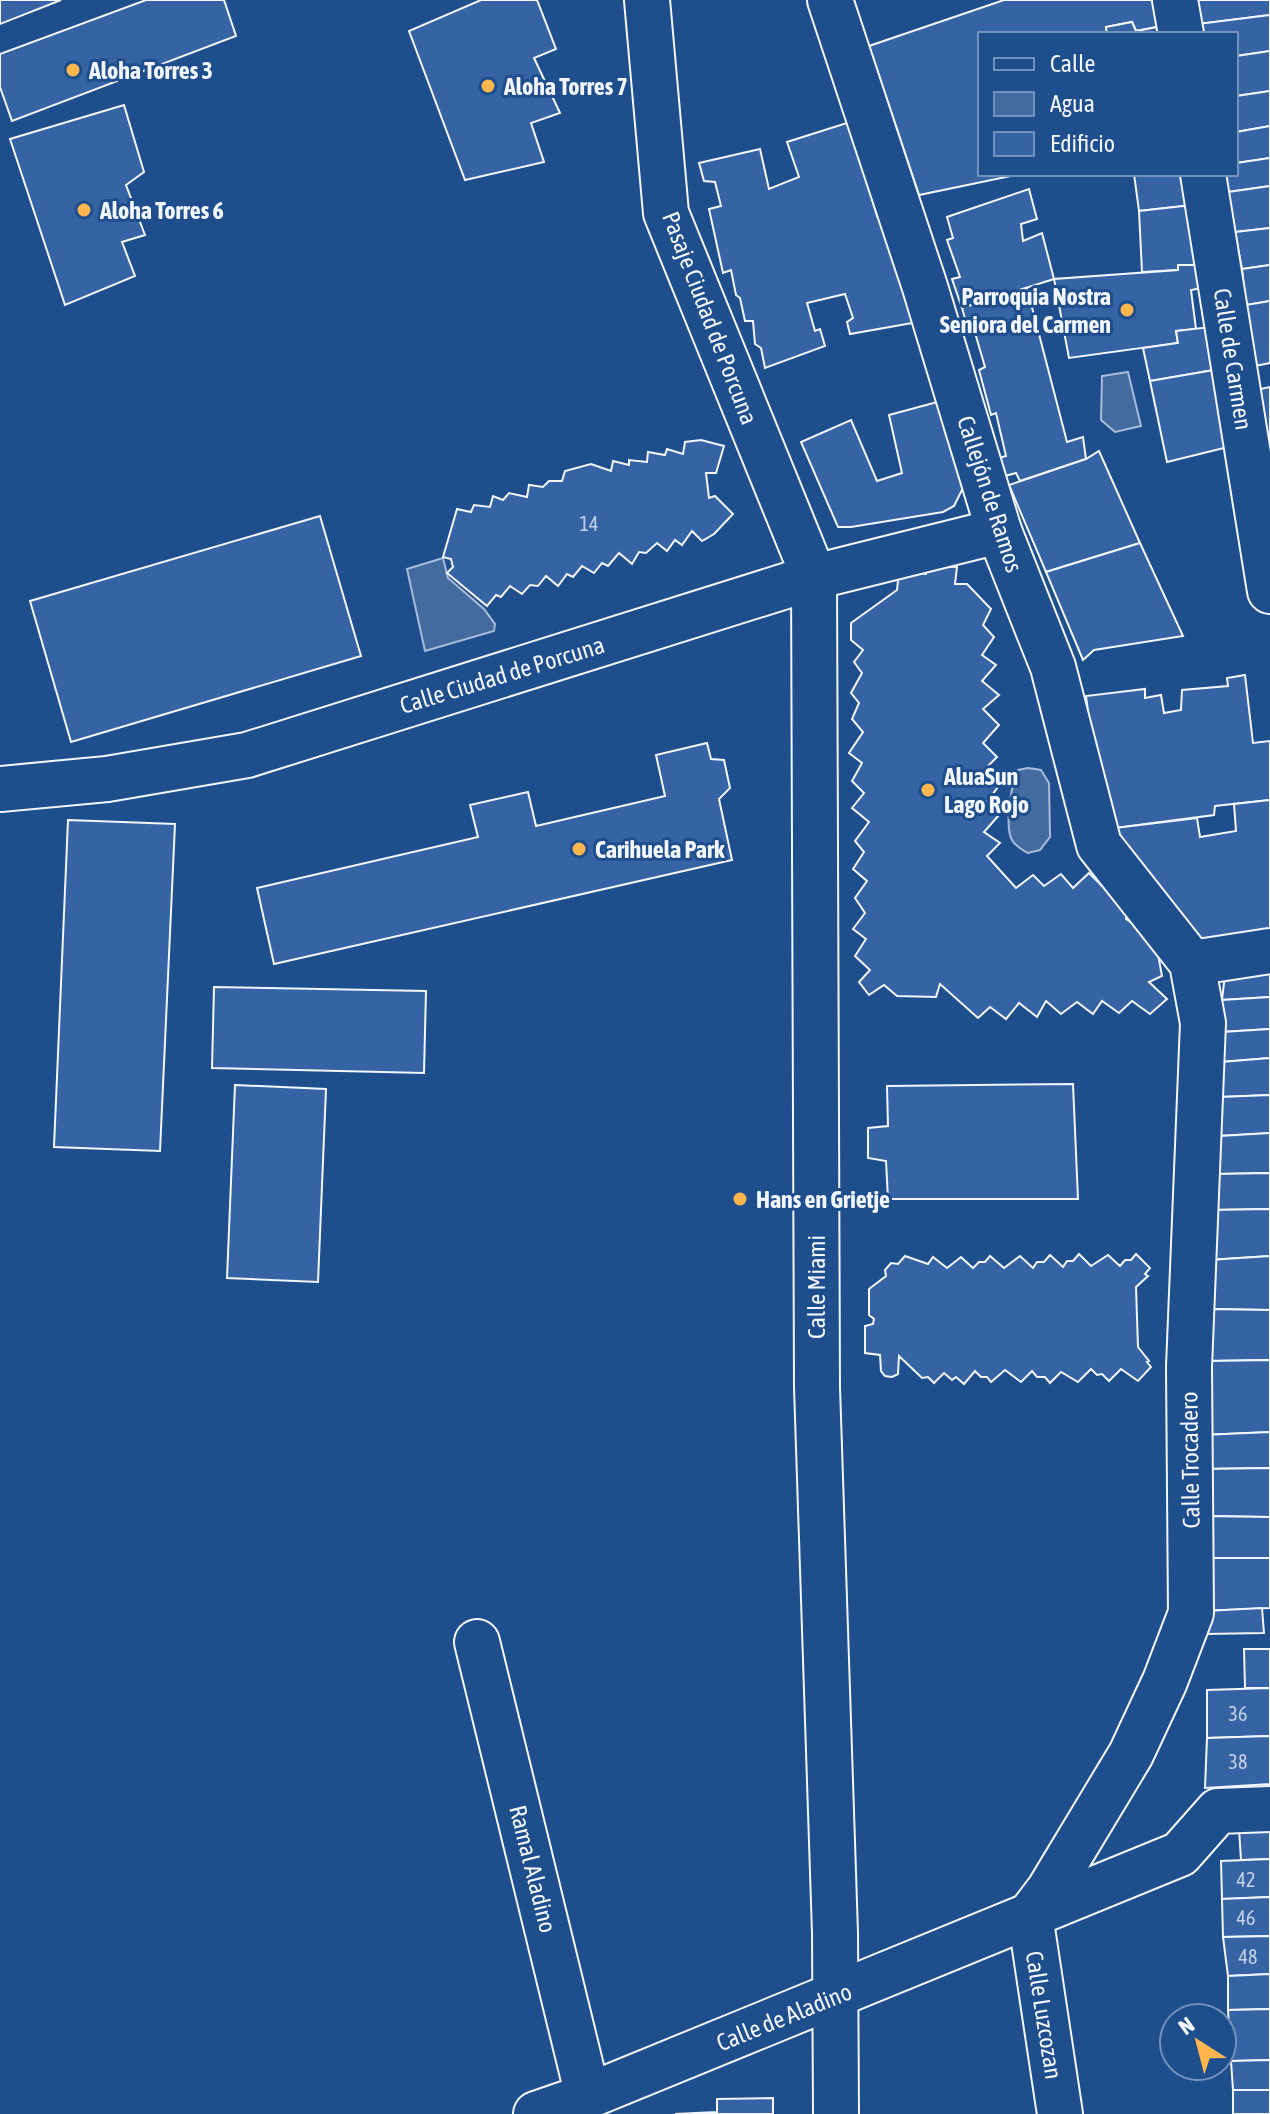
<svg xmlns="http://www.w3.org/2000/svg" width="1270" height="2114" viewBox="0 0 1270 2114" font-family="'Asap Condensed',sans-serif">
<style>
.water{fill:#446ba0;stroke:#a8bbd7;stroke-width:2}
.building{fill:#3563a3;stroke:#f2f6ff;stroke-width:2}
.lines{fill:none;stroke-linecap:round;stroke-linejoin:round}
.minor-casing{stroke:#f2f6ff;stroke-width:48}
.minor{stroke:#1f4e8c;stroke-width:44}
.poi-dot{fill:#ffb74d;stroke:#1f4e8c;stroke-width:3}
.labels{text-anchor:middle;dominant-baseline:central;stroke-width:6;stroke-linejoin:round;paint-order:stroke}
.number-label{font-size:20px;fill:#c3d1e8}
.poi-label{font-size:24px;font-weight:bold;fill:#f2f6ff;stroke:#1f4e8c;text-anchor:start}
.street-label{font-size:24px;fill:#f2f6ff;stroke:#1f4e8c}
</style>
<rect width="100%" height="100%" fill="#1f4e8c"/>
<g class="water">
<polygon points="1128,372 1141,426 1115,432 1101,420 1102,376"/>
<polygon points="443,558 448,578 484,609 495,624 494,631 425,651 407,569"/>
<path d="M1028,768L1041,770L1049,783L1050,837L1040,850L1028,853C1021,849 1012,844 1010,835C1006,820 1011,784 1018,770Z"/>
</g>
<g class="building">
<polygon points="0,0 61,0 0,24"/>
<polygon points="146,0 224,0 236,36 12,121 0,87 0,54"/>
<polygon points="481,0 537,0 556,49 534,58 560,113 531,123 544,162 465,180 409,31"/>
<polygon points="1004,0 1153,0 1157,27 1136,31 1132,22 1106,27 1107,34 980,34 980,174 1020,174 919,195 869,46"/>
<polygon points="1196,0 1270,0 1270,15 1198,24"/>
<polygon points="1270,15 1270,51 1236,56 1236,34 1200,34 1198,24"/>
<polygon points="1132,22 1136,31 1157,27 1158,34 1107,34 1106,27"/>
<polygon points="1270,51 1270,91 1236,96 1236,56"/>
<polygon points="1270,91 1270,126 1236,132 1236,96"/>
<polygon points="124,105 144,172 126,185 145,235 122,242 135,276 65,305 10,139"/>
<polygon points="850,122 877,216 884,213 918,322 850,334 847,322 853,318 845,294 807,303 815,331 820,329 825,346 765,368 761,348 755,344 753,321 745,321 740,298 736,295 731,270 723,273 709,209 721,206 715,182 704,181 699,163 760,149 769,189 799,177 787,142"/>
<polygon points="1270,126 1270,158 1236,163 1236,132"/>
<polygon points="1270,158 1270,186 1228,192 1225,174 1236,174 1236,163"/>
<polygon points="1134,174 1186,174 1192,205 1139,211"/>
<polygon points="1270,186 1270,228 1235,232 1228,192"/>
<polygon points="1029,189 1037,219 1021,224 1023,241 1042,233 1054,279 962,308 952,279 960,277 947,240 953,238 947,217"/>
<polygon points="1192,205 1197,265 1178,265 1178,270 1142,272 1139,211"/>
<polygon points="1270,228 1270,265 1242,269 1235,232"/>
<polygon points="1178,265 1197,265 1202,288 1191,290 1196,329 1176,331 1178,343 1069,358 1054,279 1178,270"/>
<polygon points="1270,265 1270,301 1246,305 1242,269"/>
<polygon points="1027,288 1067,442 1083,437 1086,459 1020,481 1016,473 1005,476 999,458 1006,456 996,413 991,415 979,370 985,367 973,326 968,329 962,308"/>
<polygon points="1270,301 1270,363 1255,366 1246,305"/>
<polygon points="1210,327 1214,370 1150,381 1143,348 1178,343 1176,331"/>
<polygon points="1214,370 1232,446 1167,462 1150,381"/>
<polygon points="1270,387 1270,462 1256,390"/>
<polygon points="941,401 963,488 954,506 943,512 851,527 838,527 801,442 851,420 877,481 902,473 889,415"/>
<polygon points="701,440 724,446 716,473 706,473 709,498 715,496 733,514 714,534 702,541 692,531 682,545 675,540 667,551 657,543 646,553 639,552 632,564 619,553 608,566 602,563 594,573 582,566 573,577 567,574 558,586 546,576 538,586 530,585 522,594 510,586 501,597 496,595 487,606 447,573 453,567 451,559 443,557 457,509 471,512 474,505 490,507 493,496 503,500 509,493 527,497 529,485 543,487 549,481 562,481 565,471 591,464 611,471 613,461 629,465 629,460 647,462 648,452 665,455 667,449 683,454 685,442"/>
<polygon points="1099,451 1140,543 1046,572 1009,485 1086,459"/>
<polygon points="320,516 361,656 71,742 30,601"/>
<polygon points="1140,543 1183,636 1094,650 1083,660 1046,572"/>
<polygon points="926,566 957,567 955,584 967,584 991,609 983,625 994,637 982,655 996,665 982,681 999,695 983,709 999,725 983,743 997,757 983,771 998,787 986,803 999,815 984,832 1000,843 987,856 1016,888 1033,875 1044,886 1061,874 1073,888 1089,873 1127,911 1126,919 1155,938 1162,976 1149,982 1167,999 1150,1014 1132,1001 1119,1013 1102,1001 1093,1014 1077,1002 1061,1014 1046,1001 1037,1017 1019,1003 1006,1019 990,1007 978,1018 940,984 936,997 897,996 884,985 869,995 859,982 870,970 855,956 866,939 853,929 865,913 855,898 867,881 853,869 864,852 855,841 869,822 852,808 864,793 852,781 862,763 849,753 863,732 852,719 859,703 851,693 862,673 854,662 863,650 851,640 851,623 897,590 899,571 926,574"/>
<polygon points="1245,675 1253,743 1270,741 1270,800 1215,806 1214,815 1115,828 1100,806 1086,696 1145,689 1145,698 1161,695 1164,713 1181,710 1182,690 1228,686 1227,678"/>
<polygon points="707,743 711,759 724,760 730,788 719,799 732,860 274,964 257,888 478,837 470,805 528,792 536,826 665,796 656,755"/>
<polygon points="1270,800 1270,940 1197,950 1115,828 1197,818 1200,837 1236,831 1234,804"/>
<polygon points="68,820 175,824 160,1151 54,1147"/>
<polygon points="1270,960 1270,997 1222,1000 1224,983 1232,962"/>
<polygon points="214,987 426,991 424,1073 212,1068"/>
<polygon points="1270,997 1270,1029 1222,1032 1222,1000"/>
<polygon points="1270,1029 1270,1058 1221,1062 1222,1032"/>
<polygon points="1270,1058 1270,1095 1220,1097 1221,1062"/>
<polygon points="1073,1084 1078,1199 888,1199 886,1161 868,1158 868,1128 888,1126 887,1086"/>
<polygon points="235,1085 326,1089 318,1282 227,1278"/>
<polygon points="1270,1095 1270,1133 1219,1136 1220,1097"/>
<polygon points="1270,1133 1270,1173 1216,1174 1219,1136"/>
<polygon points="1270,1173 1270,1209 1210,1210 1216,1174"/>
<polygon points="1270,1209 1270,1256 1209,1260 1210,1210"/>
<polygon points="1079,1254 1091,1266 1108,1255 1120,1266 1125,1260 1131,1260 1136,1254 1150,1268 1145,1274 1148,1276 1136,1287 1138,1347 1149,1361 1147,1362 1151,1367 1138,1381 1121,1369 1109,1381 1102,1374 1097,1375 1091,1369 1078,1382 1061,1372 1050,1383 1045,1377 1037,1377 1032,1371 1021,1382 1005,1370 991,1382 987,1377 981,1377 975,1371 964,1384 956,1377 952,1380 944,1373 934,1383 928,1377 922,1378 899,1356 898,1374 892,1377 885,1376 881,1371 880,1355 865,1353 865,1326 873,1324 874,1319 869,1315 869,1289 886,1276 885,1270 891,1263 898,1264 905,1256 928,1264 933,1257 947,1268 961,1257 973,1268 979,1262 985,1262 990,1256 1004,1268 1020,1256 1033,1268 1037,1262 1044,1262 1050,1255 1063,1267 1067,1261 1073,1261"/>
<polygon points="1270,1256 1270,1310 1208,1309 1209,1260"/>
<polygon points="1208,1309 1270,1310 1270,1360 1208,1361"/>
<polygon points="1270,1360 1270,1432 1203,1435 1208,1361"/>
<polygon points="1270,1432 1270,1468 1203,1469 1203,1435"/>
<polygon points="1270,1468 1270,1517 1203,1516 1203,1469"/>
<polygon points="1203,1516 1270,1517 1270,1558 1204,1558"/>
<polygon points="1204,1558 1270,1558 1270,1608 1205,1611"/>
<polygon points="1262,1608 1264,1633 1205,1634 1205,1611"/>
<polygon points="1244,1649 1270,1649 1270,1688 1245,1688"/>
<polygon points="1270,1688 1270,1736 1207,1738 1207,1690"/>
<polygon points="1270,1736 1270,1784 1205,1788 1207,1738"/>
<polygon points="1270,1818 1270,1859 1241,1860 1239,1829"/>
<polygon points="1270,1859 1270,1897 1222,1899 1221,1861"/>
<polygon points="1270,1897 1270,1936 1223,1937 1222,1899"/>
<polygon points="1270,1936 1270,1974 1228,1976 1223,1937"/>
<polygon points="1270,1974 1270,2009 1228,2010 1228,1976"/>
<polygon points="1270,2009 1270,2060 1231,2061 1228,2010"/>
<polygon points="1270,2060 1270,2090 1233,2090 1231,2061"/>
<rect x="1233" y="2090" width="37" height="24"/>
<polygon points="773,2098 773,2114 675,2114 717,2112 717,2099"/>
</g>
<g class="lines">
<defs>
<g id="minor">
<polyline points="647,0 666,213 814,577 817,1387 835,1933 836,2114"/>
<polyline points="830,0 925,287 999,531 1053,667 1099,845 1192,963 1203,1023 1189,1367 1191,1613 1165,1681 1131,1754 1049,1890 1030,1915"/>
<polyline points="1175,0 1181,34"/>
<polyline points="1203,174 1270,591"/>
<polyline points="0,789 107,779 247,755 814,577 999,531"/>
<polyline points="1192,963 1270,951"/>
<polyline points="477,1642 588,2096"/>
<polyline points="1030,1915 1060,2114"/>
<polyline points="536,2114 588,2096 1180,1854 1218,1811 1270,1809"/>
</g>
</defs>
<use href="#minor" class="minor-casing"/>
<use href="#minor" class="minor"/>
</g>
<g class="poi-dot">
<circle cx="73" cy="70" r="8"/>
<circle cx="488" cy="86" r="8"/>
<circle cx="84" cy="210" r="8"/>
<circle cx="1127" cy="310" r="8"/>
<circle cx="928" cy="790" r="8"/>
<circle cx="579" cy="849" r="8"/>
<circle cx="740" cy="1199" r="8"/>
</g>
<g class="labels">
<g class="number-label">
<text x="589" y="523">14</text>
<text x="1238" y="1713">36</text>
<text x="1238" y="1761">38</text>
<text x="1246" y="1879">42</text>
<text x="1246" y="1917">46</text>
<text x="1248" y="1956">48</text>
</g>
<g class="poi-label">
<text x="89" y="70">Aloha Torres 3</text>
<text x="504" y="86">Aloha Torres 7</text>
<text x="100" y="210">Aloha Torres 6</text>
<text x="1111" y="296" text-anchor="end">Parroquia Nostra<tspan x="1111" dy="28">Seniora del Carmen</tspan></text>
<text x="944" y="776">AluaSun<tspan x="944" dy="28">Lago Rojo</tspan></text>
<text x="595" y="849">Carihuela Park</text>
<text x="756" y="1199">Hans en Grietje</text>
</g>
<g class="street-label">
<text transform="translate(710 318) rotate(69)">Pasaje Ciudad de Porcuna</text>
<text transform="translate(1233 359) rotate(81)">Calle de Carmen</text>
<text transform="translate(990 494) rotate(72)">Callejón de Ramos</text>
<text transform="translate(502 675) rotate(-17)">Calle Ciudad de Porcuna</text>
<text transform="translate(816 1287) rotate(-90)">Calle Miami</text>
<text transform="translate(1190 1460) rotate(-91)">Calle Trocadero</text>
<text transform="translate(533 1869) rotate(76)">Ramal Aladino</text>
<text transform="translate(1044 2015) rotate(81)">Calle Luzcozan</text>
<text transform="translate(784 2017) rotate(-22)">Calle de Aladino</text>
</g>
</g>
<rect x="978" y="32" width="260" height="144" fill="#1f4e8c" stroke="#7391ba" stroke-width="2"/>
<rect x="994" y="58" width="40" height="12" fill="#1f4e8c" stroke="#7391ba" stroke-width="2"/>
<text x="1050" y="72" font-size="24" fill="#f2f6ff">Calle</text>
<rect x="994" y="92" width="40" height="24" fill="#446ba0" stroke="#7391ba" stroke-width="2"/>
<text x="1050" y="112" font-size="24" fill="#f2f6ff">Agua</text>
<rect x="994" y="132" width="40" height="24" fill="#3563a3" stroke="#7391ba" stroke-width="2"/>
<text x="1050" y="152" font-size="24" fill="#f2f6ff">Edificio</text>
<g transform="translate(1198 2042) rotate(324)"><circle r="38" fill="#1f4e8c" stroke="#7391ba" stroke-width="2"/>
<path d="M0-6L14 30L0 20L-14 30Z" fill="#ffb74d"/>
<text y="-12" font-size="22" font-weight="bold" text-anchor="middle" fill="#f2f6ff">N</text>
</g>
</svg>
